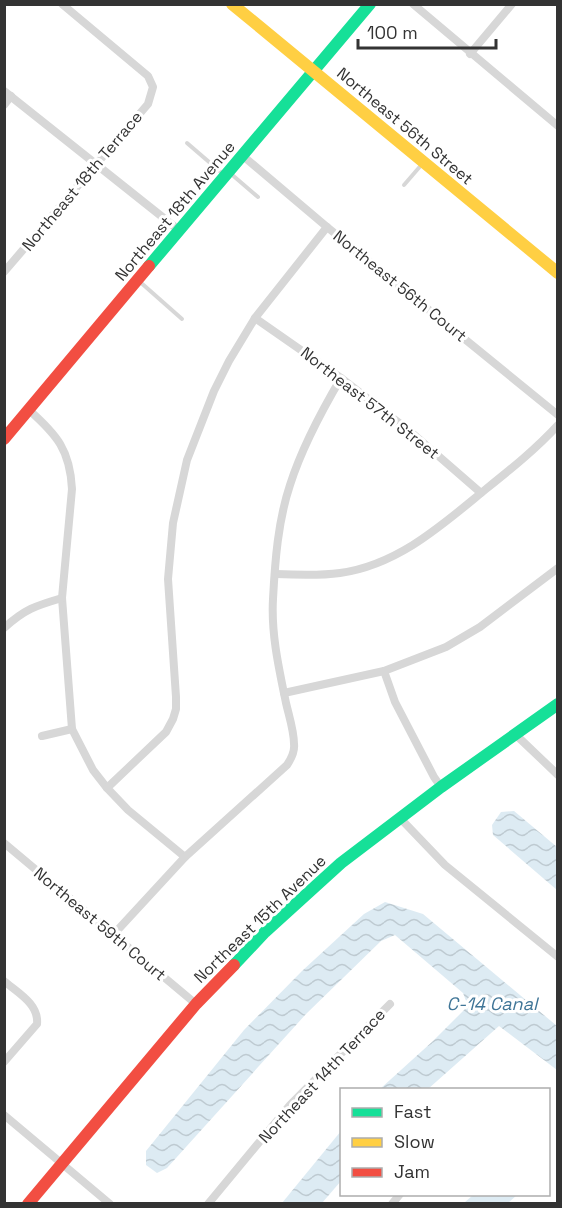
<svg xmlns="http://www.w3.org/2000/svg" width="562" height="1208" viewBox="0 0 562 1208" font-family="'Space Grotesk',sans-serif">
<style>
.water{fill:url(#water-waves)}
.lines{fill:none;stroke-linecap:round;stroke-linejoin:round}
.lane{stroke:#d7d7d7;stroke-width:4}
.street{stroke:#d7d7d7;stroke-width:8}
.fast{stroke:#16e098;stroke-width:12}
.slow{stroke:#ffcf43;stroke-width:12}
.jam{stroke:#f24e42;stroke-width:12}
.labels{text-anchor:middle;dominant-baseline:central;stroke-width:6;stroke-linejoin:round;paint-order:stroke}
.street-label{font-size:16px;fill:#333;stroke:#fff}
.water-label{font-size:18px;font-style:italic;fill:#3f7597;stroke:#fff}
</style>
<defs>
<pattern id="water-waves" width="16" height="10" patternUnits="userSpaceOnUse" patternTransform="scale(1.5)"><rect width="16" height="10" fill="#ddebf3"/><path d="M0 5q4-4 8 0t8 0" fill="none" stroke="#becad1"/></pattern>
</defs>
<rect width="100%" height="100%" fill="#fff"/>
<g class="water">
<polygon points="514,811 557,847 557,890 493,835 492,825 501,812"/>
<polygon points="385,902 423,914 557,1026 557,1070 499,1026 428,1089 380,1089 433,1041 468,1006 463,993 395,935 381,941 306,1014 167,1168 157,1173 146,1165 146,1151 244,1030 302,971 364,914"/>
<polygon points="341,1131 341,1181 322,1203 282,1203"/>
<polygon points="473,1195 473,1194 517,1195 508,1203 464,1203"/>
</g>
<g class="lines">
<g class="lane">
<polyline points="187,143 223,174"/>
<polyline points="230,173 258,197"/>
<polyline points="404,185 423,163"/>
<polyline points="139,281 182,319"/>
</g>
<g class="street">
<polyline points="413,4 558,126"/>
<polyline points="470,54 512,4"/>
<polyline points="4,91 180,231"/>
<polyline points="4,105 11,96"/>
<polyline points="243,156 327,227 558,415"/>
<polyline points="4,272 148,104 153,87 148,76 62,4"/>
<polyline points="255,318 341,378 412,433 481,493"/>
<path d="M29,410C57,435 70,450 72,489L62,598L72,729L93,770L107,788L128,810L185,857"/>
<path d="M276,574C297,575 318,576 340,573C398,565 442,525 486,489C511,469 536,449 558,425"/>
<path d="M4,628C25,609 35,606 62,598"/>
<polyline points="384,671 395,702 434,777 441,787"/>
<polyline points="284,693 384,671 446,647 480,627 558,568"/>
<polyline points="516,735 558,775"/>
<polyline points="42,736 72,729"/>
<polyline points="107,788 166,732 173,719 176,709 176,697 168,579 173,523 187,460 214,391 229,361 255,318 327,227"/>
<polyline points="400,818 445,865 558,957"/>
<polyline points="4,843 196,1004"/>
<path d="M113,935L185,857L287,765C291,759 295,752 294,744C294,731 289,716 286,703C279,669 271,634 273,599C275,561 278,521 290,485C302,447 321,412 341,378"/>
<path d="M4,981C18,993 39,1004 37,1024L4,1062"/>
<polyline points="4,1115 110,1204"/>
<polyline points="208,1204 290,1105 390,1004"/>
<polyline points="392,1204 400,1194"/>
</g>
<g class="fast">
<polyline points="149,266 370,4"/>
<polyline points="234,965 265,932 341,863 441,787 558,704"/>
</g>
<polyline class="slow" points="232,4 558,273"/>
<g class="jam">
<polyline points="4,439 149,266"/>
<polyline points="28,1204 196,1004 234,965"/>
</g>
</g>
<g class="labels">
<g class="street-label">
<text transform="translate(405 126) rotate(40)">Northeast 56th Street</text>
<text transform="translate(82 181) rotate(-50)">Northeast 18th Terrace</text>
<text transform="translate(175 211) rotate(-50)">Northeast 18th Avenue</text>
<text transform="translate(400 286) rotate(39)">Northeast 56th Court</text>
<text transform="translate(370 403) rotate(38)">Northeast 57th Street</text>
<text transform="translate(260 919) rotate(-44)">Northeast 15th Avenue</text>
<text transform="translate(100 924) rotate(40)">Northeast 59th Court</text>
<text transform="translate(322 1076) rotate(-47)">Northeast 14th Terrace</text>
</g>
<g class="water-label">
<text x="492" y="1003">C-14 Canal</text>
</g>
</g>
<rect width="562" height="1208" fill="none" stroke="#333333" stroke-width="12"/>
<rect x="340" y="1088" width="210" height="108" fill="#ffffff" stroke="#adadad" stroke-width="1.5"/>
<rect x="352" y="1108" width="30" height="9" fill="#16e098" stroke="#adadad" stroke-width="1.5"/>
<text x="394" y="1118" font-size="18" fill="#333333">Fast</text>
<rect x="352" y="1138" width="30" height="9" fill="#ffcf43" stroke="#adadad" stroke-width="1.5"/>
<text x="394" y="1148" font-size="18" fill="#333333">Slow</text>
<rect x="352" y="1168" width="30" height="9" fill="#f24e42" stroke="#adadad" stroke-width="1.5"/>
<text x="394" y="1178" font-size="18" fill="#333333">Jam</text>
<path d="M358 39v9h138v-9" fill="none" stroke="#333333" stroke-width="3"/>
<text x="367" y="39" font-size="18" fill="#333333" stroke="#ffffff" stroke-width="4.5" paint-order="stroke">100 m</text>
</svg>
